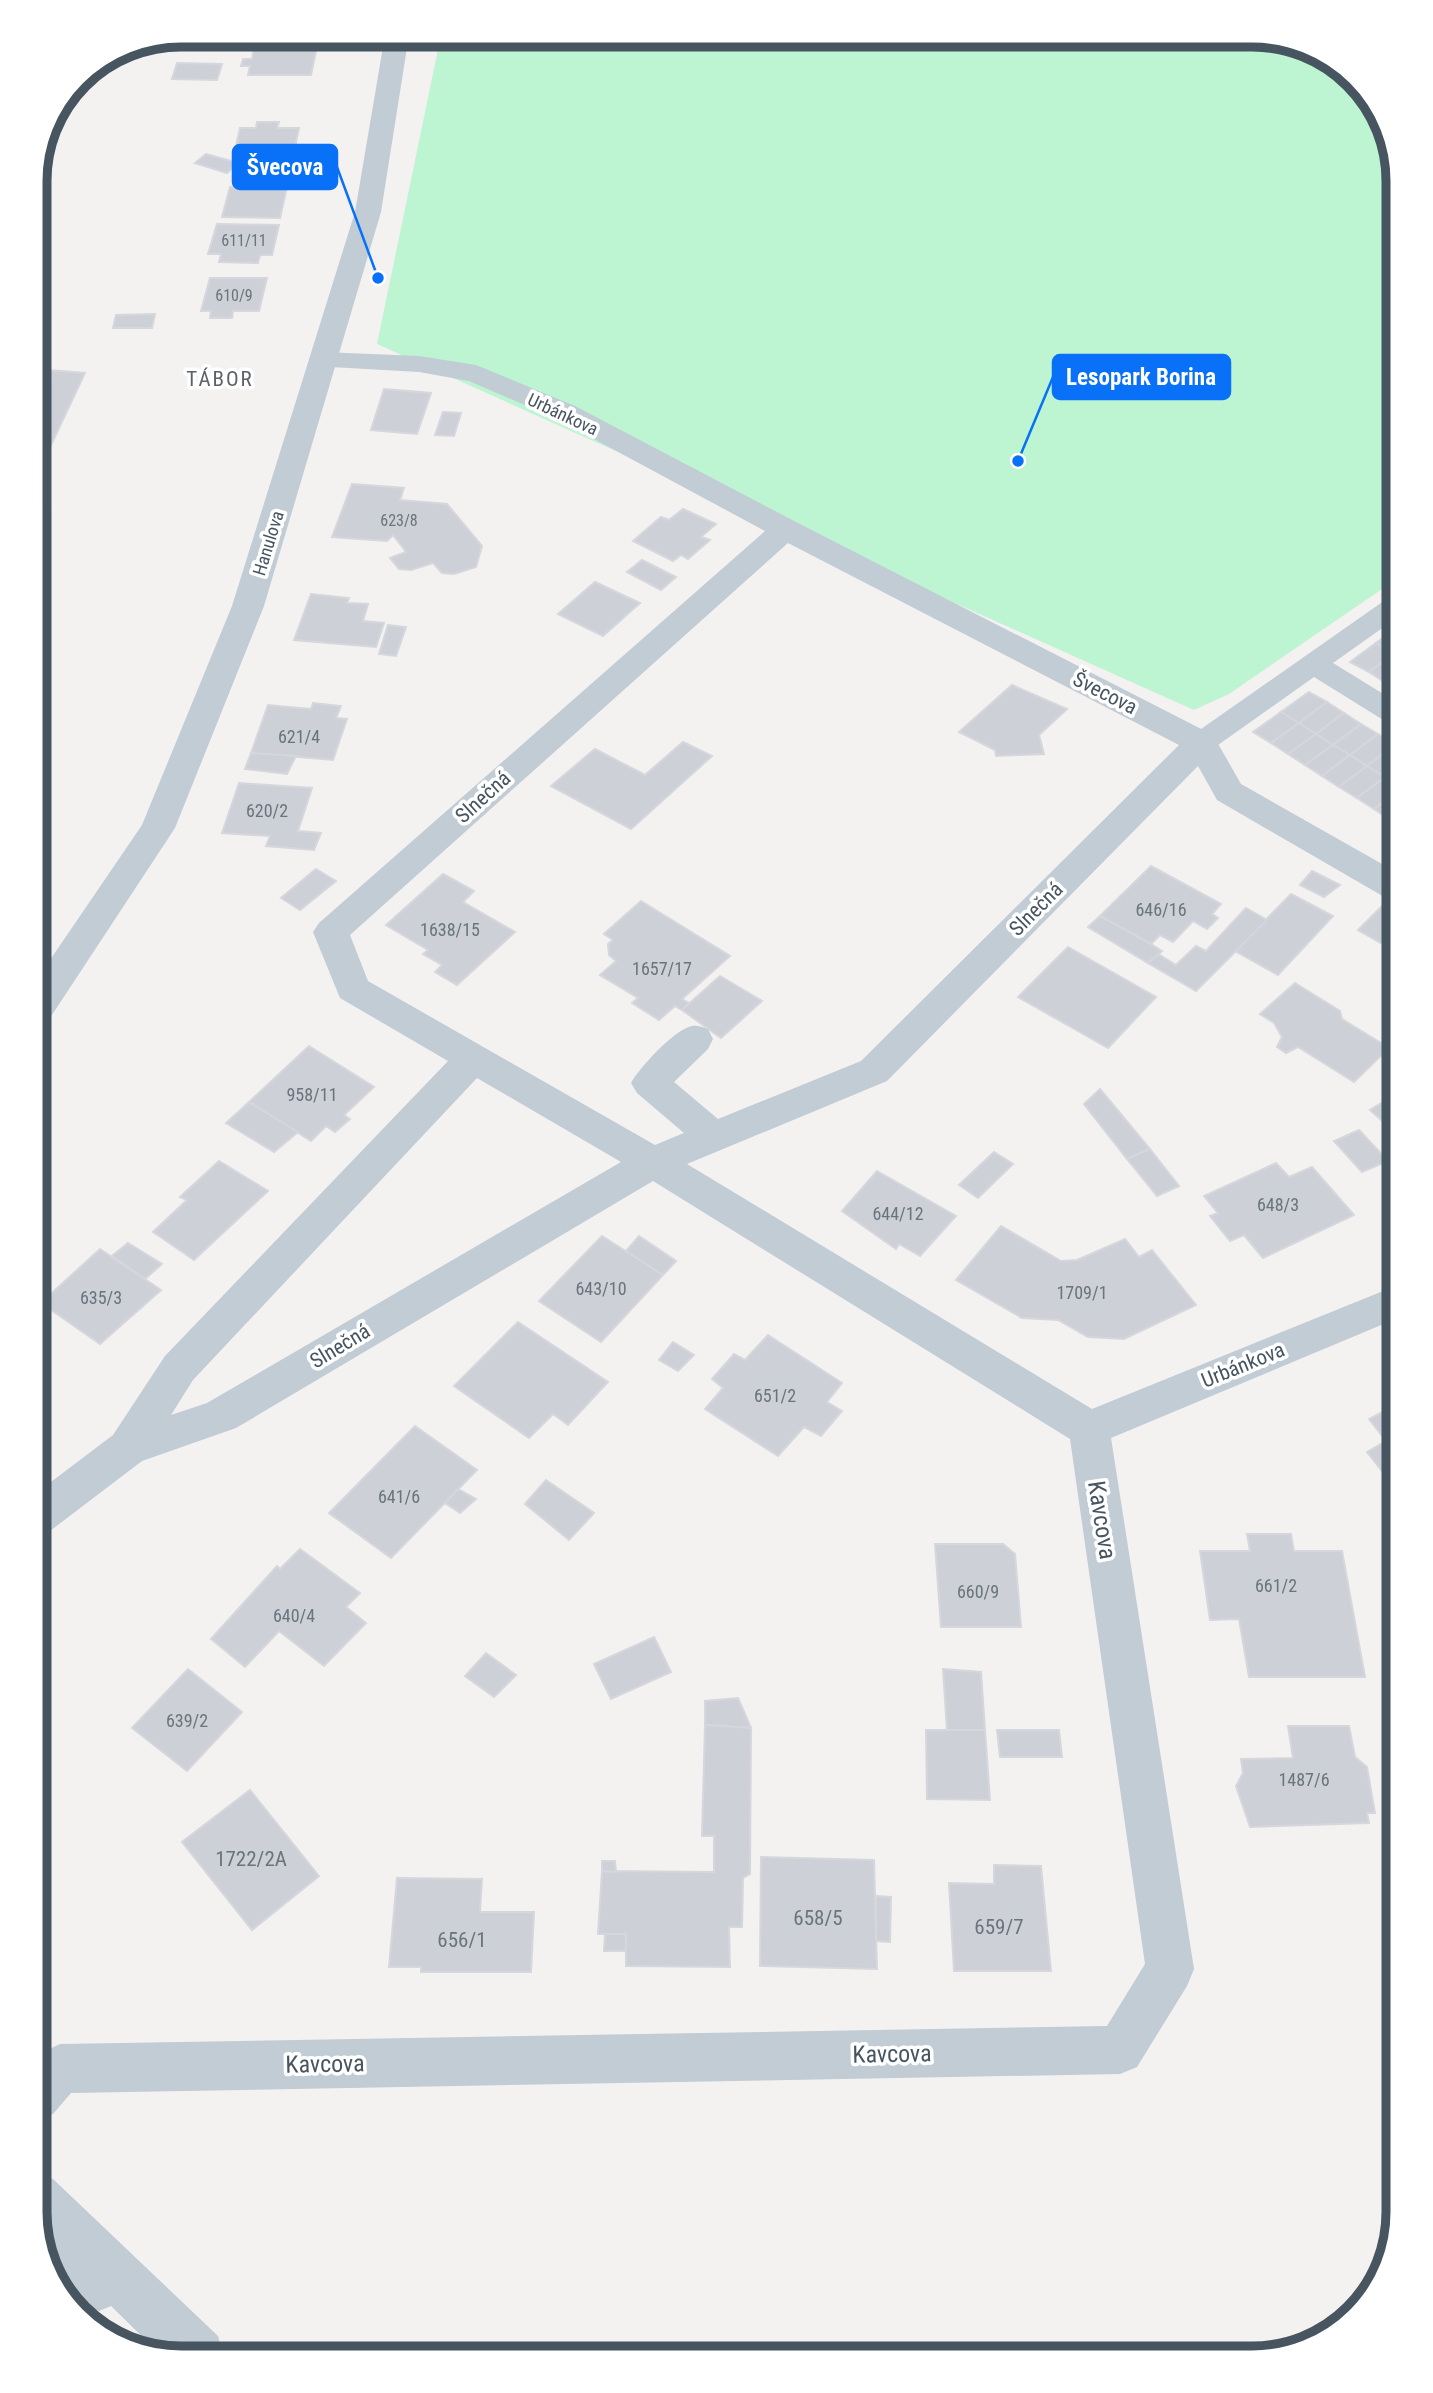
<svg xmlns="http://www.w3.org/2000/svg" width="1433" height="2393" viewBox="0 0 1433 2393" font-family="'Roboto Condensed',sans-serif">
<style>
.green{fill:#bdf4d2}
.building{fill:#cdd0d6;stroke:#d5d7dd;stroke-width:2}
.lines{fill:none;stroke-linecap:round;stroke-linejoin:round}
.service{fill:#c1ccd4;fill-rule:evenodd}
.minor{fill:#c1ccd4;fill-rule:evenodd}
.tertiary{fill:#c1ccd4;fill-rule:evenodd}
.labels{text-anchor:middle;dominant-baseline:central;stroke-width:7;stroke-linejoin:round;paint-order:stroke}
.far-number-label{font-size:16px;fill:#68747e}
.far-street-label{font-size:18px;fill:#475561;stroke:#fff}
.number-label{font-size:18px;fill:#68747e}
.far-quarter-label{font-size:21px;letter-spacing:2px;fill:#5d6267;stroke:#fff}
.street-label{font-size:21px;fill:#475561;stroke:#fff}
.near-number-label{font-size:21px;fill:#68747e}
.near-street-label{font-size:24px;fill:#475561;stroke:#fff}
.rim{fill:none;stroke:#475561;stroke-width:9}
.leader{fill:none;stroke:#0871f7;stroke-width:2.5}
.callout-dot{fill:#0871f7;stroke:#fff;stroke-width:2.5}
.callout{fill:#0871f7;stroke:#0871f7;stroke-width:2.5}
.callout-label{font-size:23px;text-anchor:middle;font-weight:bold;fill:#fff}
</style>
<rect width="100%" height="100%" fill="#f4f1f1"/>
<polygon class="green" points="441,35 1262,35 1333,60 1383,117 1398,181 1398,578 1229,694 1194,710 377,344"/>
<g class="building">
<polygon points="278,44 317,47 311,75 248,75 250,66 241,66 243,59 252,59 254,48 277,48"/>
<polygon points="177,63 222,64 217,80 172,79"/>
<polygon points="94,67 88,84 74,84 78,78"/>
<polygon points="257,122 279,122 277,128 299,128 293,156 234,155 240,128 256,128"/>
<polygon points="206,154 238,163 227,173 195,163"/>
<polygon points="244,180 262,180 261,187 287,187 280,218 222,217 230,187 242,187"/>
<polygon points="217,224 279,225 272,255 260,255 258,263 219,262 221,254 208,254"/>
<polygon points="210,278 267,278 259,311 233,311 232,318 210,318 211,311 201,311"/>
<polygon points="155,314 152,328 113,328 116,315"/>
<polygon points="35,369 85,373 35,479"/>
<polygon points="384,389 431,393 417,434 371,430"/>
<polygon points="443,412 461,413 454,436 435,435"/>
<polygon points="352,484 404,488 400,500 447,504 482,546 476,567 454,574 442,573 433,563 411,570 399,569 390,558 406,552 393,535 387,541 332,537"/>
<polygon points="683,509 716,524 701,537 710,540 688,559 681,555 673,561 633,541 661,517 669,520"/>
<polygon points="642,560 676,577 661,590 627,572"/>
<polygon points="595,582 640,603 603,636 558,614"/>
<polygon points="311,594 349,598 347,603 368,604 363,621 384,623 376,647 294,640"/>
<polygon points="388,625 406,627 396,656 379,654"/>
<polygon points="1398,627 1398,651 1394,654 1376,643"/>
<polygon points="1376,643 1394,654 1369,672 1350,662"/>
<polygon points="1394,654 1398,656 1398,674 1386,683 1369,672"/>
<polygon points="1012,685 1067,709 1039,735 1044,754 996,756 995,750 959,732"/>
<polygon points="1309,692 1327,702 1299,723 1281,712"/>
<polygon points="1327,702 1344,713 1316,734 1299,723"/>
<polygon points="313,703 341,706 336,718 347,719 333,760 251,753 268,705 311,709"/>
<polygon points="1281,712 1299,723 1271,743 1253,732"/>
<polygon points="1344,713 1361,724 1333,745 1316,734"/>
<polygon points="1299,723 1316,734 1288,754 1271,743"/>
<polygon points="1361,724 1378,734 1350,755 1333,745"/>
<polygon points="1316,734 1333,745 1305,765 1288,754"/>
<polygon points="1378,734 1395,745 1367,766 1350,755"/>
<polygon points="683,742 712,756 631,829 551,786 595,749 645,775"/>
<polygon points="1333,745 1350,755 1322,776 1305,765"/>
<polygon points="1395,745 1398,747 1398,767 1385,777 1367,766"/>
<polygon points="251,753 296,756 287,774 245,769"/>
<polygon points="1350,755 1367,766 1339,787 1322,776"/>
<polygon points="1367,766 1385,777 1357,798 1339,787"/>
<polygon points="1398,767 1398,786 1385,777"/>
<polygon points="1385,777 1398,786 1398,791 1374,809 1357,798"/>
<polygon points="239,783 312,788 298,831 321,833 314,850 266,846 270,836 222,833"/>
<polygon points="1398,791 1398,816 1392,821 1374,809"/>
<polygon points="1151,866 1221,904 1212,914 1218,918 1207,929 1193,921 1173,942 1160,935 1151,944 1100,916"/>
<polygon points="316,869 336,881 300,910 281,898"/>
<polygon points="1312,871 1340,885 1324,897 1300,885"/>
<polygon points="443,874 474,891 463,902 515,932 457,985 435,972 442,965 423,954 428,950 386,925"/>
<polygon points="1291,894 1333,916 1278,975 1235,951"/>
<polygon points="641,901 730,956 682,999 689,1003 682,1010 675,1006 659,1020 632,1003 638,998 600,975 616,961 609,955 608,944 613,940 604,934"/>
<polygon points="1382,906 1398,916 1398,953 1358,930"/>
<polygon points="1246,908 1267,920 1196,991 1148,963 1158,954 1176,965 1196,946 1206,951"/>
<polygon points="1100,916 1151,944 1162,951 1148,963 1088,927"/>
<polygon points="1068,947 1156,997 1108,1048 1018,997"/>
<polygon points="720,976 762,1001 721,1038 682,1010"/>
<polygon points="1295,983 1340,1011 1342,1019 1389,1048 1354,1082 1298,1047 1286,1053 1277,1047 1282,1037 1274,1023 1260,1014"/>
<polygon points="309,1046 374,1087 344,1115 350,1119 335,1132 326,1126 311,1141 249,1102"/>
<polygon points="1100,1089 1150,1149 1127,1159 1084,1104"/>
<polygon points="1398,1093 1398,1135 1370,1110"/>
<polygon points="249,1102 298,1132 274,1152 226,1123"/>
<polygon points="1359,1130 1388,1161 1362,1172 1334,1141"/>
<polygon points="1150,1149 1179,1186 1157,1196 1127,1159"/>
<polygon points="994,1152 1013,1164 978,1198 959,1185"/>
<polygon points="219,1161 268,1191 194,1260 153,1232 187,1200 180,1197"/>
<polygon points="1276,1163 1289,1177 1312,1167 1354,1215 1263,1258 1244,1235 1230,1241 1210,1216 1218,1213 1204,1196"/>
<polygon points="877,1171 956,1216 920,1256 899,1244 896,1249 842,1211"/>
<polygon points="1001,1226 1061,1261 1077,1260 1125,1239 1139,1257 1152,1250 1196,1305 1124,1339 1088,1337 1058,1320 1022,1318 956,1280"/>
<polygon points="602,1236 663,1275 601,1342 539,1301"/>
<polygon points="639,1236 676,1261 663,1275 626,1251"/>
<polygon points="128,1243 162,1264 145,1279 112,1256"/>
<polygon points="100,1249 161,1290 100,1344 41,1303"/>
<polygon points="518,1322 608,1382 568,1425 553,1414 529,1438 454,1386"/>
<polygon points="768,1335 842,1383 827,1402 842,1411 821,1436 804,1427 778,1456 705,1409 723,1388 712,1379 734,1354 745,1360"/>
<polygon points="673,1342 694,1355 678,1371 659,1360"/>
<polygon points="1398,1404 1398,1475 1389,1480 1367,1452 1386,1441 1369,1419"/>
<polygon points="415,1426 477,1470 391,1558 329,1513"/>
<polygon points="546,1480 594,1513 569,1540 525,1504"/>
<polygon points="458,1489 476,1499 460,1513 445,1503"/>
<polygon points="1247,1534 1291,1534 1294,1551 1342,1551 1365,1677 1249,1677 1239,1619 1210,1620 1200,1551 1250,1551"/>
<polygon points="935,1544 1003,1544 1015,1554 1021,1627 941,1627"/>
<polygon points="300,1549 360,1593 346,1607 366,1623 324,1666 279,1631 245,1667 211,1639 277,1566 280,1569"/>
<polygon points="654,1637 671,1672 611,1699 594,1664"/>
<polygon points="486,1653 516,1675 494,1697 465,1676"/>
<polygon points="188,1669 242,1712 187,1771 132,1728"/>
<polygon points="943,1669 981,1672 985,1730 947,1731"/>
<polygon points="738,1698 751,1728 705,1725 705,1701"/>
<polygon points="705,1725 751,1728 750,1874 743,1878 742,1927 729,1927 730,1967 626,1966 626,1934 598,1934 602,1871 714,1872 714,1836 702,1836"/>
<polygon points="1288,1726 1349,1726 1355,1757 1367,1767 1375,1813 1367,1813 1369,1823 1250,1827 1236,1786 1243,1773 1241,1759 1293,1758"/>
<polygon points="926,1730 985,1730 990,1800 927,1799"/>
<polygon points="997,1730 1059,1730 1062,1757 1000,1757"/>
<polygon points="250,1790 319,1876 252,1930 182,1842"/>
<polygon points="761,1857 874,1860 877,1969 760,1966"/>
<polygon points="602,1861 615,1861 616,1872 602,1871"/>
<polygon points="994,1865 1041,1866 1051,1971 954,1971 949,1883 994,1884"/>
<polygon points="397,1878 482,1879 480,1912 534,1912 531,1972 421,1972 421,1967 389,1967"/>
<polygon points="876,1896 891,1897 890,1942 876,1941"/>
<polygon points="605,1934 626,1934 626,1951 604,1951"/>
</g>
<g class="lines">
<polygon class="service" points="1398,595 1398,617 1333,663 1398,703 1398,726 1388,723 1314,677 1211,750 1201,753 1191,750 1187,743 1191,736 1388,598"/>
<path class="minor" d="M323,352L419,356L476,365L575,406L796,522L1213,735L1241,784L1398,873V902L1386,898L1217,800L1198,766L887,1081L687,1164L1092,1409L1398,1285V1318L1111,1438L1194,1969L1187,1986L1137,2067L1120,2074L71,2093L53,2114L35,2121V2060L43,2052L60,2044L1107,2026L1145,1964L1070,1439L653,1181L236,1428L142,1461L50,1531L35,1537V1494L113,1435L165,1356L448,1061L340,998L313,932L319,923L765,531L555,418L469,381L419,372L313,366L309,360L313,354ZM788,543L1179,745L861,1061L718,1119L674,1082L708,1049L713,1039L708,1029C702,1027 697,1025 692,1026C675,1029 639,1068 631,1083L637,1093L684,1133L655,1145L368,981L350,935ZM477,1078L621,1162L207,1403L171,1415L193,1380Z"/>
<g class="tertiary">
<polygon points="385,35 409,35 381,212 264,606 175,828 48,1021 35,1025 35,982 142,825 232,606 355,212"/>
<polygon points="35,2172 53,2179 218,2336 224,2358 172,2358 160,2354 111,2306 99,2311 81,2303 63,2291 50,2276 35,2212"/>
</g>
</g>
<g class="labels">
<g class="far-number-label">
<text x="244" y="240">611/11</text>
<text x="234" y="295">610/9</text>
<text x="399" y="520">623/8</text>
</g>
<g class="far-street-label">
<text transform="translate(563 414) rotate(25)">Urbánkova</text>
<text transform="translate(268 543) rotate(-73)">Hanulova</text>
</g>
<g class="number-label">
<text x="299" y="736">621/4</text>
<text x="267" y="810">620/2</text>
<text x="1161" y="909">646/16</text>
<text x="450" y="929">1638/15</text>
<text x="662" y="968">1657/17</text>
<text x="312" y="1094">958/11</text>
<text x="1278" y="1204">648/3</text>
<text x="898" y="1213">644/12</text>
<text x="601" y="1288">643/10</text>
<text x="1082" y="1292">1709/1</text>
<text x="101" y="1297">635/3</text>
<text x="775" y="1395">651/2</text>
<text x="399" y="1496">641/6</text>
<text x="1276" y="1585">661/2</text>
<text x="978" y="1591">660/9</text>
<text x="294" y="1615">640/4</text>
<text x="187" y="1720">639/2</text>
<text x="1304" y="1779">1487/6</text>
</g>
<g class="far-quarter-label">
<text x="220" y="379">TÁBOR</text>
</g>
<g class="street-label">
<text transform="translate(1105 693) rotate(27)">Švecova</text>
<text transform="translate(483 797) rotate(-42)">Slnečná</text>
<text transform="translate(1036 909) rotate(-45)">Slnečná</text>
<text transform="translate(340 1346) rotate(-31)">Slnečná</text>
<text transform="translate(1243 1365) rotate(-22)">Urbánkova</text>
</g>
<g class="near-number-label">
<text x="251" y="1859">1722/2A</text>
<text x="818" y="1918">658/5</text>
<text x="999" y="1927">659/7</text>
<text x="462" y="1940">656/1</text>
</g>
<g class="near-street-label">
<text transform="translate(1102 1520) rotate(81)">Kavcova</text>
<text transform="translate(892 2054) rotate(-1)">Kavcova</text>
<text transform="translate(325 2064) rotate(-1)">Kavcova</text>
</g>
</g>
<path d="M0 0H1433V2393H0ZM181 47H1252A134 134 0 0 1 1386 181V2212A134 134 0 0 1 1252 2346H181A134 134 0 0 1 47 2212V181A134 134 0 0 1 181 47Z" fill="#fff" fill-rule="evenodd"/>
<path class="rim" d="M181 47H1252A134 134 0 0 1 1386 181V2212A134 134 0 0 1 1252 2346H181A134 134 0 0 1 47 2212V181A134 134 0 0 1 181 47Z"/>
<path class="leader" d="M378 278L337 167M1018 461L1053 377"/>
<g class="callout-dot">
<circle cx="378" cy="278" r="7"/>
<circle cx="1018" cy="461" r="7"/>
</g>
<g class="callout">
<rect x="233" y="145" width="104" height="44" rx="7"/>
<rect x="1053" y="355" width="177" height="44" rx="7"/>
</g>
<g class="callout-label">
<text x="285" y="175">Švecova</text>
<text x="1141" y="385">Lesopark Borina</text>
</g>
</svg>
